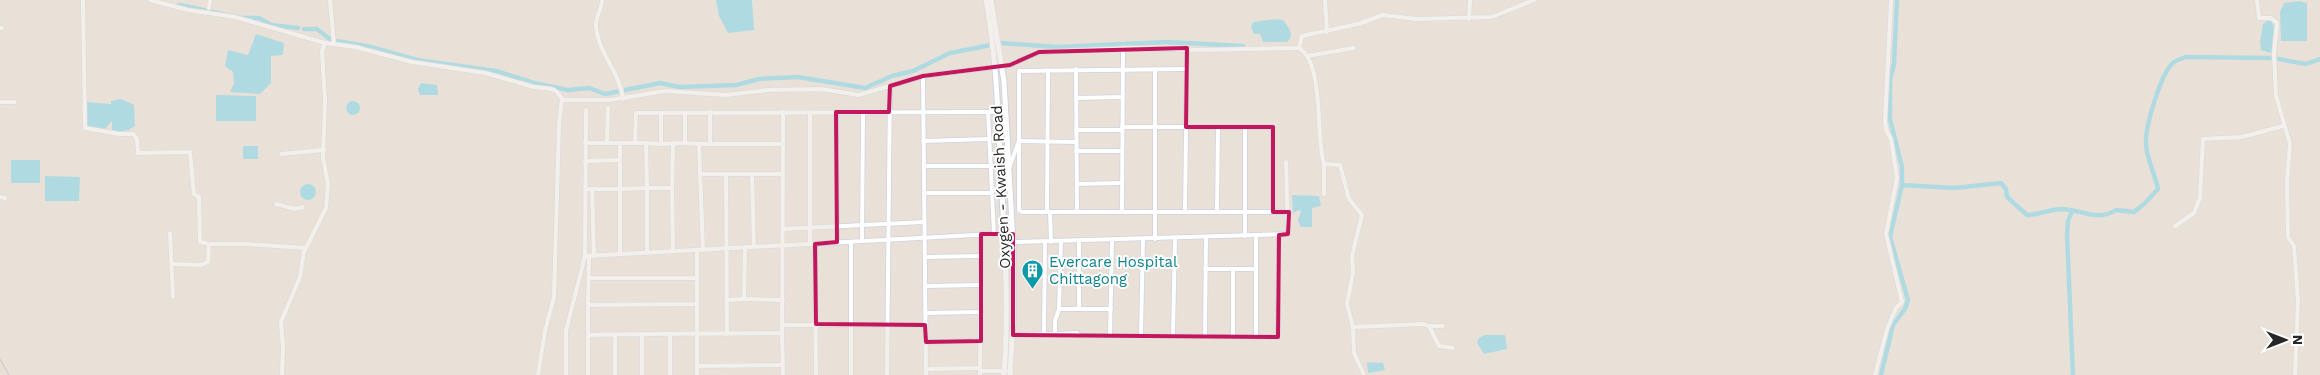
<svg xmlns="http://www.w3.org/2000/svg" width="2320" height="375" viewBox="0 0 2320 375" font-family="'Work Sans',sans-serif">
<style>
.water{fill:#6cd0ea}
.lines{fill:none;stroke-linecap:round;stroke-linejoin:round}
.canal{stroke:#6cd0ea;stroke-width:4.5}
.street-casing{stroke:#ced2e0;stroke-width:5.5}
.secondary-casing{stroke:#ced2e0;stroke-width:7}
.street{stroke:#fff;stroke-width:4}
.secondary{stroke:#fff;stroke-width:5}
.rail{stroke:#9ba0b1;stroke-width:1}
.marked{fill:none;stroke:#c2185b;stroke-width:4;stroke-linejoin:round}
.labels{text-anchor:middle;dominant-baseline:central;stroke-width:4;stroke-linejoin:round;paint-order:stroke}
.street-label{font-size:15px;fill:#272727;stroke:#fff}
.culture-label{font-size:15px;fill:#0d838f;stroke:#fff;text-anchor:start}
</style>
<rect width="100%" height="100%" fill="#e9e1d8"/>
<g class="water">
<polygon points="716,0 752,0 754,30 728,33 719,16"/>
<polygon points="2299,1 2307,3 2307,41 2281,41 2280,12 2284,3"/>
<path d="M1275,19L1283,20C1289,27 1295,36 1287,42H1263L1260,34H1254L1251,27L1253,22Z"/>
<path d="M2267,21H2271C2278,30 2274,43 2271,53L2261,50L2260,42L2263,24Z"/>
<polygon points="256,34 284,43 283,55 271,56 271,83 260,94 230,92 234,83 233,72 225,66 228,50 248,55"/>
<polygon points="421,83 437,85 438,95 420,95 418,89"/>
<polygon points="216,95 256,96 256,121 216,121"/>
<polygon points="121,99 134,105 135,126 128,130 116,132 112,130 112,108 112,121 104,130 86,126 86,102 111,104 111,101"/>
<circle cx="353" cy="108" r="7"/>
<rect x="243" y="146" width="15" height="13"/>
<rect x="11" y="160" width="29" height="23"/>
<polygon points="45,176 80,177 79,201 45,201"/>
<circle cx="308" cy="192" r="8"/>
<polygon points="1292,195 1319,196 1321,206 1312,208 1312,227 1301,227 1298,221 1301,211 1299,210 1293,213"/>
<polygon points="1484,335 1505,335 1507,349 1484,354 1477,343 1478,339"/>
<polygon points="1367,362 1383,363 1385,370 1368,373"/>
</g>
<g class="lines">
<g class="canal">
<polyline points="179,5 242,18 259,18 271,25 298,28"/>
<polyline points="304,29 317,29 331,40 371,47 417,60 496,71 534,83 568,90 589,88 605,94 660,83 680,87 736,85 759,79 798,77 865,88 892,76 913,71 950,53 991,45"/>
<polyline points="1001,43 1057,47 1167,42 1243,46"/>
<path d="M1902,185L1954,188L2001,183L2006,189L2007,197L2027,215C2039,215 2050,209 2062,209C2082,210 2098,222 2116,210L2134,212L2145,203L2158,189C2155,173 2147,161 2146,144C2145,127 2161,72 2174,62C2177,60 2182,59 2185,57L2272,58L2306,64L2320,59"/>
<polyline points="2072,211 2068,221 2067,235 2073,375"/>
<polyline points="1881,375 1893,325 1905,309 1908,300 1890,237 1902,185 1902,167 1890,119 1890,80 1894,64 1897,0"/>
</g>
<defs>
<g id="street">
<polyline points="83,0 85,128 119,134 133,134 137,139 138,153 190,152 194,194 199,197 200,242 209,244 246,244 306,248"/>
<polyline points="150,0 188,10 235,17 325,43 355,47 412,62 485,73 534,87 552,89 557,92 563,100 610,100 665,91 726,95 768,90 821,89 859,95 923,76 1010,65 1039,52 1133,48 1199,50 1299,48 1302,36 1358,24 1383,15 1416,19 1492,17 1534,0"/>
<polyline points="330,0 334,44"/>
<path d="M602,0C602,9 595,17 596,26C598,53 620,72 623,99"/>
<polyline points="1325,0 1327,32"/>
<polyline points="2257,0 2259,18 2271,18 2277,23 2274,53 2276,96 2290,144 2287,182 2288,237 2294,246 2298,302 2295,375"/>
<polyline points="209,8 210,0"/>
<polyline points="1469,19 1470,0"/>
<polyline points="0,28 2,28"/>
<path d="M1299,48C1325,64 1315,136 1324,164L1340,165L1349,199L1362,215L1352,256L1353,273L1347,304L1353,327L1354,353L1364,375"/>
<polyline points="1307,56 1354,48"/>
<polyline points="1076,69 1077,212"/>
<polyline points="1155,69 1155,239"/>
<polyline points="1187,69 1019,71 1019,210 1022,212 1289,212"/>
<polyline points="923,76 926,375"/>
<polyline points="1076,98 1122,97"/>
<polyline points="0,102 15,102"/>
<polyline points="810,112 810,244"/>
<polyline points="836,112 837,242"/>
<polyline points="988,112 994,234"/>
<polyline points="1122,127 1273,127 1273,212"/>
<polyline points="1245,127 1245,236"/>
<polyline points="1076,130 1122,130"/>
<polyline points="923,141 989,139"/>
<polyline points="585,143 635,143 636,113 998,112"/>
<polyline points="607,143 608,108"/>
<polyline points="646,143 661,144 661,113"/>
<polyline points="685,143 699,144 703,250"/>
<polyline points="661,144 685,143 685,113"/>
<polyline points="699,144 710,144 710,112"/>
<polyline points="710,144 783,144 783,112"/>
<polyline points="1076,151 1122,151"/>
<polyline points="281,154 324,150"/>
<polyline points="585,161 620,160"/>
<polyline points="1324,164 1324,194"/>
<polyline points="924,166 991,166"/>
<polyline points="1009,168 1019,141 1076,142"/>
<polyline points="700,174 726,174 727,334"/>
<polyline points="726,174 783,174"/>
<polyline points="752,174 754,247"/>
<polyline points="1077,184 1122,183"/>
<polyline points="672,188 673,251"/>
<polyline points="585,189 620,189 620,143"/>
<polyline points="592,189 594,256"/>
<polyline points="924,193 992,193"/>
<polyline points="0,197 5,198"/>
<polyline points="276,204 295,209 303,207"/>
<polyline points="1217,211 1218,127"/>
<polyline points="1047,212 1048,70"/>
<polyline points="1050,212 1051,242"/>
<polyline points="1122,212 1123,48"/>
<polyline points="1185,212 1187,48"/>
<polyline points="2175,226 2194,213 2200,198 2203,139 2242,137 2283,126"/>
<polyline points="783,229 924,222"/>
<polyline points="170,233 173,297"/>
<polyline points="862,241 863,112"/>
<polyline points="1013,242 1288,234 1286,162"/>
<polyline points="1061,242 1059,309 1111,309"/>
<polyline points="815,244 816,375"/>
<polyline points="647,253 647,188 672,188 673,143"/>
<polyline points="620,254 620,189 647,188 646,143 635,143"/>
<polyline points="585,256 1012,233"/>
<polyline points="925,257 981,256"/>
<polyline points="172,264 201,265 208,262 209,244"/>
<polyline points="1205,269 1256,269"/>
<polyline points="589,278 697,278"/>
<polyline points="925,286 981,285"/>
<polyline points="744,299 783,300"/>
<polyline points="727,300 744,299 745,247"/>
<polyline points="588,305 589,256"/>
<polyline points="1059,309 1055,321 1055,334 1077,333 1081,336 1278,337 1279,235"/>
<polyline points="1079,309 1079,241"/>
<polyline points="925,313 981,312"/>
<polyline points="782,325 925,325"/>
<polyline points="1429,326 1439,346 1453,348"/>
<polyline points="1353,327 1422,324 1429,326 1443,326"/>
<polyline points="782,333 783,144"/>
<polyline points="1044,333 1045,242"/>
<polyline points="642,334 782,333 783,375"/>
<polyline points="615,335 615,375"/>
<polyline points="1013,335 1055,334"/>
<polyline points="1110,336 1112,240"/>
<polyline points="1141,336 1143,239"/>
<polyline points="1173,336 1175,238"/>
<polyline points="1205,336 1206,237"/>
<polyline points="1233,336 1233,269"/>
<polyline points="1256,337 1256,235"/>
<polyline points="926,342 981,341"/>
<polyline points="697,366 783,365"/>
<polyline points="926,369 980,368"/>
<polyline points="980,371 1006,371"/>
<polyline points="282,375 283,347 281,322 300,277 304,252 326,208 328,184 323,158 325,100 322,51 325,43"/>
<polyline points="538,375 545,331 554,297 559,124 562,99"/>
<polyline points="566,375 566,331 585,256 586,110"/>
<polyline points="588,375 588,335"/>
<polyline points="642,375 642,334 588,335 588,305 697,304 697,250"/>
<polyline points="670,375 670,334"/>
<polyline points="697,375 697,304"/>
<polyline points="851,375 851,242"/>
<polyline points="887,375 890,86"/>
<polyline points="980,375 981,234"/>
<polyline points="1875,375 1887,329 1896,308 1902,302 1886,234 1897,178 1891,139 1887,132 1885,122 1891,0"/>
</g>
<g id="secondary">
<path d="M986,0C997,59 998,118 1001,178C1005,243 1009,310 1004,375"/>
<polyline points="991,0 1004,81 1013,242 1013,322 1010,375"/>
</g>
</defs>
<use href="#street" class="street-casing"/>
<use href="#secondary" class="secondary-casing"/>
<use href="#street" class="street"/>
<use href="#secondary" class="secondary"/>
<polyline class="rail" points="0,359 9,375"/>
</g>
<path d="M0 0H2320V375H0ZM1187,48L1186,127H1273V212H1289L1288,234L1279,235L1278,337L1013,335V234H981V341L926,342L925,325L816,324L815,244L837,242L836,112H889L890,86L923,76L1010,65L1039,52Z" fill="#e9e1d8" fill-opacity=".55" fill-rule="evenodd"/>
<path class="marked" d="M1187,48L1186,127H1273V212H1289L1288,234L1279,235L1278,337L1013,335V234H981V341L926,342L925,325L816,324L815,244L837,242L836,112H889L890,86L923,76L1010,65L1039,52Z"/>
<defs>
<symbol id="building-pin" viewBox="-11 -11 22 30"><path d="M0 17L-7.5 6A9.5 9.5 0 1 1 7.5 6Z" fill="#0f9aa8" stroke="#fff"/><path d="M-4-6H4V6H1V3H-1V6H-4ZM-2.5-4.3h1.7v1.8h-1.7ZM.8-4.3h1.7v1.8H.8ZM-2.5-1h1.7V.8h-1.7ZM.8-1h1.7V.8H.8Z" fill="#fff"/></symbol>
</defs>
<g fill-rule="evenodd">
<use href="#building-pin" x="1020" y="258" width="25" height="34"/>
</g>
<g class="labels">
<g class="street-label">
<text transform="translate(1001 187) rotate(-93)">Oxygen - Kwaish Road</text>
</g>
<g class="culture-label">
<text x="1049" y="262">Evercare Hospital<tspan x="1049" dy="17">Chittagong</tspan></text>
</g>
</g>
<g transform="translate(2285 340) rotate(90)" stroke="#ffffff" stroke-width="4" paint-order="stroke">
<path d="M0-4L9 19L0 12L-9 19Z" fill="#272727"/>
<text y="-8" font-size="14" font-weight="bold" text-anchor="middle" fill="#272727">N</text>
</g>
</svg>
